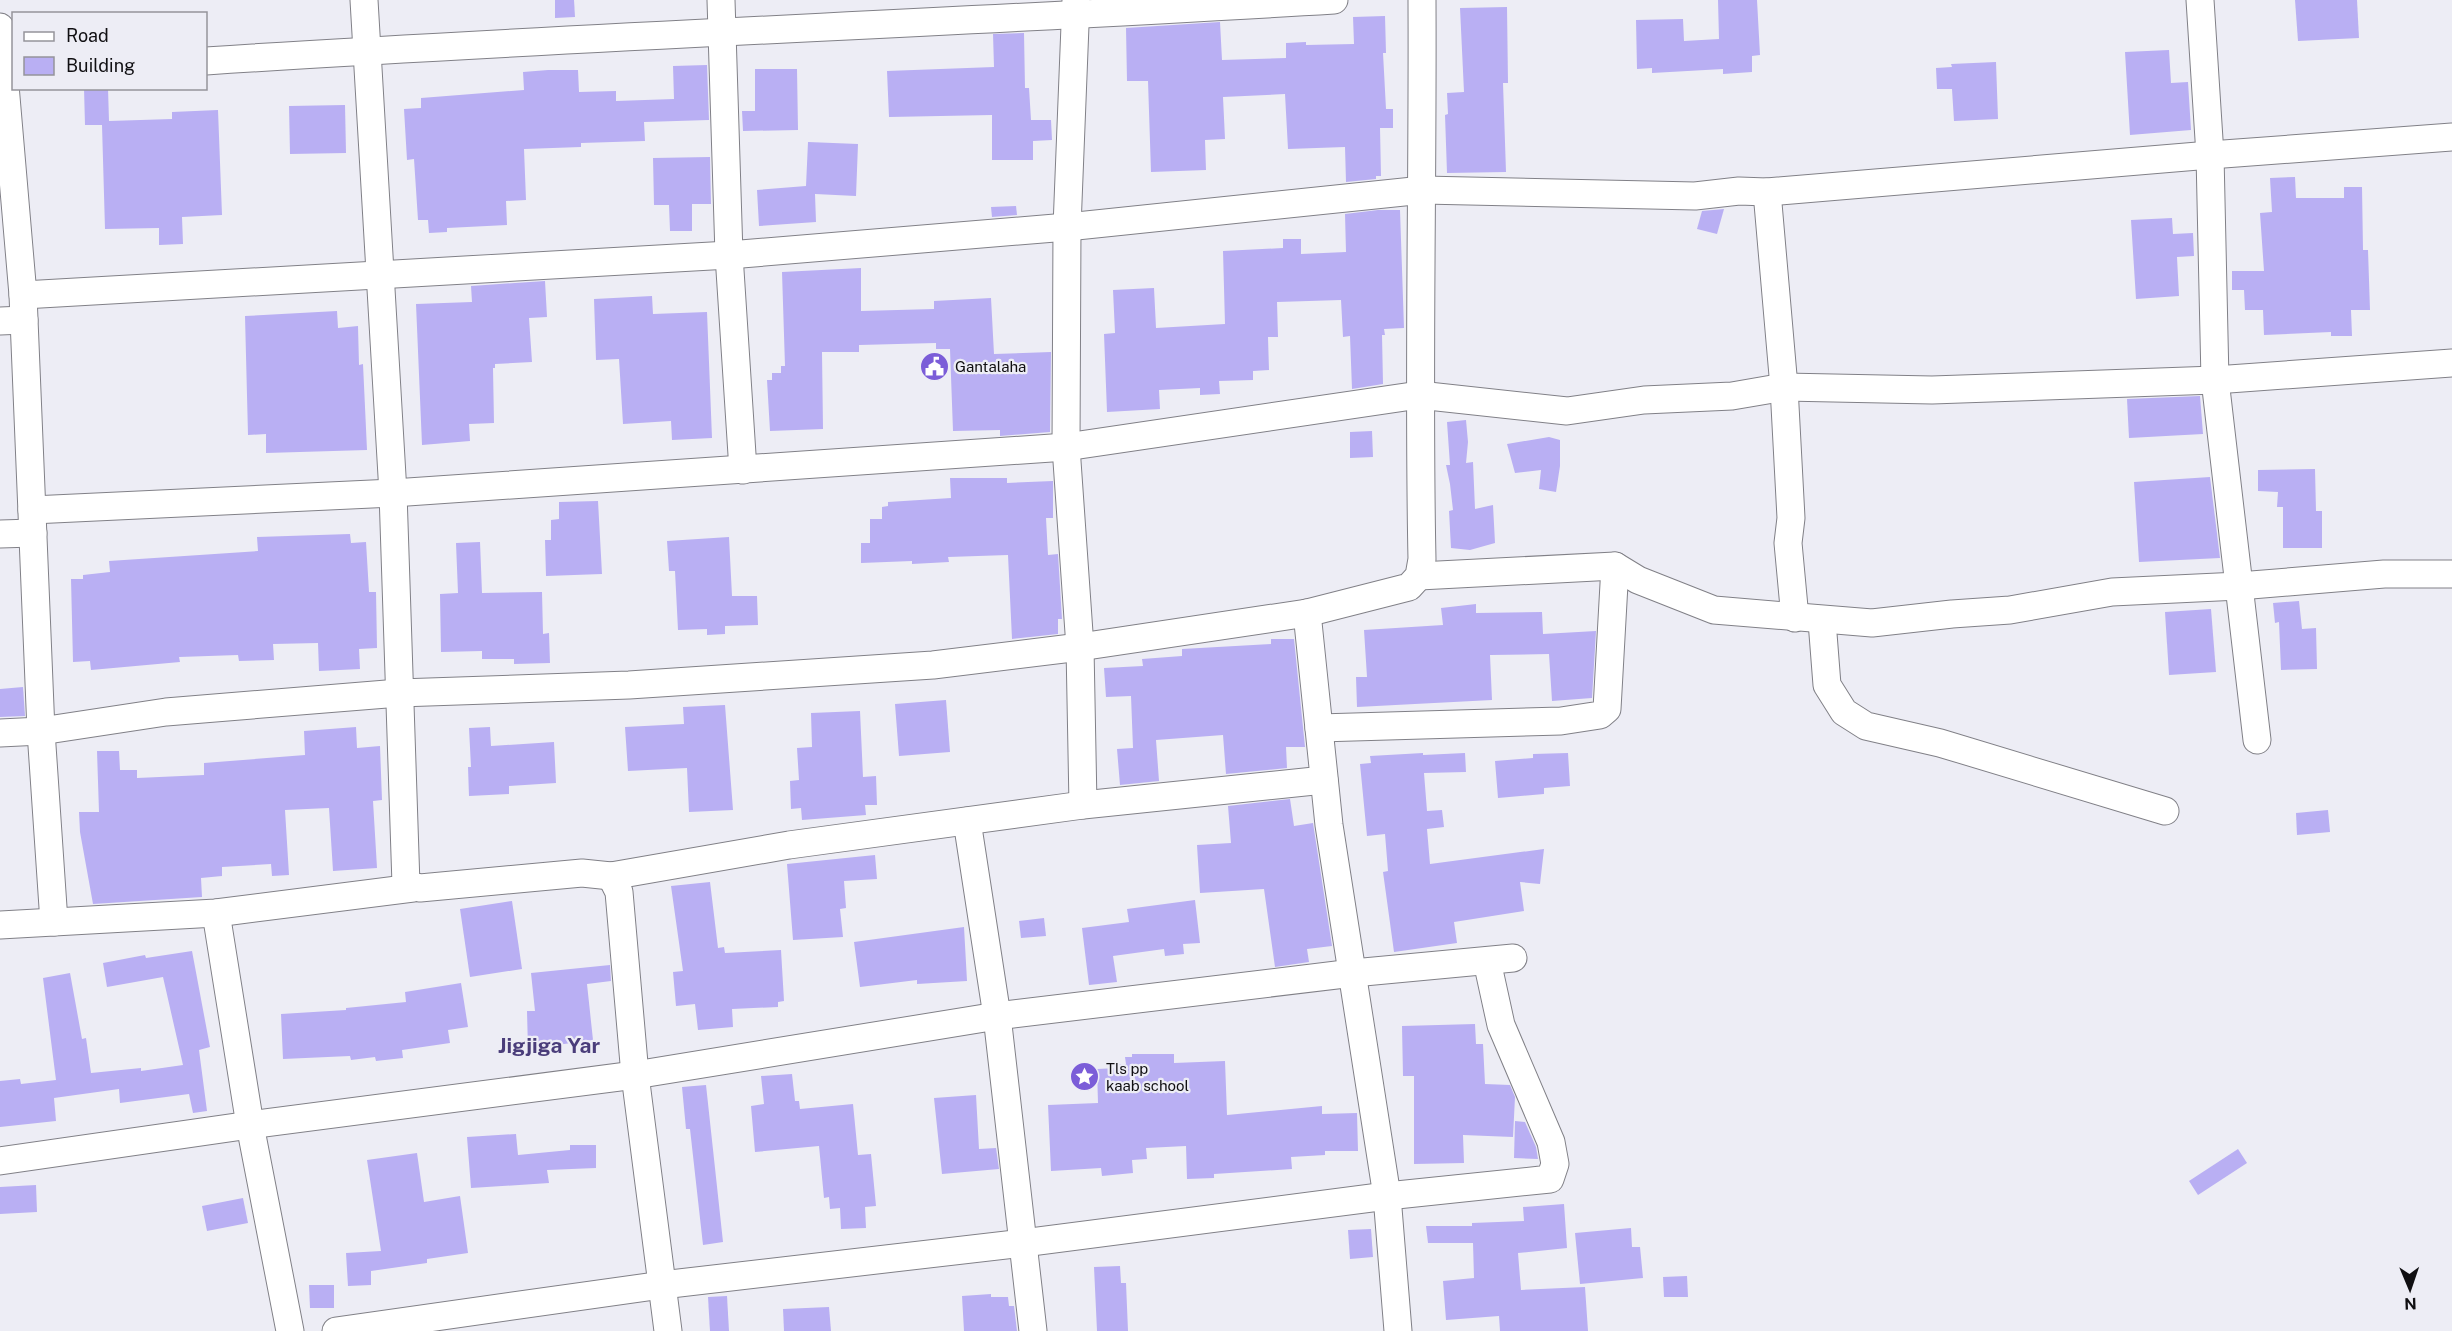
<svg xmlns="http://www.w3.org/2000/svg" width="2452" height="1331" viewBox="0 0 2452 1331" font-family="'Public Sans',sans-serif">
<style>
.building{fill:#b9aff3}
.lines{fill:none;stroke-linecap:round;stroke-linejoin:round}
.street-casing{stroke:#818087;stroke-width:29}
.street{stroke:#fff;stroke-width:27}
.labels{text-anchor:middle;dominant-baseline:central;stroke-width:4.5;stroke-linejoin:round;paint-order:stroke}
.poi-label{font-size:15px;fill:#100f12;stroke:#ededf5;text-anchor:start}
.district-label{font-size:21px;font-weight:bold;fill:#4a3d7a;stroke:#ededf5}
</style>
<rect width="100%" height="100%" fill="#ededf5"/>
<g class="building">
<polygon points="555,0 574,0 575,17 555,18"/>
<polygon points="1718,0 1757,0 1760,55 1752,56 1752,72 1723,74 1723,69 1652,73 1652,68 1637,69 1636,20 1683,19 1684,41 1719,39"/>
<polygon points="2295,0 2357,0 2359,38 2298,41"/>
<polygon points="1507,7 1508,83 1503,83 1506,172 1447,173 1445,115 1448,114 1447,93 1464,92 1460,8"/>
<polygon points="1385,16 1386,53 1383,53 1386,109 1393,109 1393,128 1380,128 1381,176 1376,176 1376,179 1346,182 1345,147 1288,149 1285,94 1223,97 1225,139 1205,140 1206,170 1151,172 1148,81 1127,81 1126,28 1220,22 1222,60 1286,58 1286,43 1306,42 1306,45 1354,44 1353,17"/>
<polygon points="1024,33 1025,88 1029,88 1031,120 1051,120 1052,140 1033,141 1033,160 992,160 992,115 889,117 887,71 994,67 993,34"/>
<polygon points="2169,50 2171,83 2188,82 2191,130 2130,135 2125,52"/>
<polygon points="1996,62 1998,119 1954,121 1952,89 1937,89 1936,68 1952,67 1951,64"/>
<polygon points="707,65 709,120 644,122 645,141 581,143 581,147 524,149 526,200 506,201 507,225 447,228 447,232 429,233 428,220 418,220 414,159 407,160 404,109 421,108 421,98 524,90 523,72 548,70 578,70 579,92 616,91 616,101 674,99 673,66"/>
<polygon points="755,69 797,69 798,130 743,131 742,111 755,111"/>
<polygon points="84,88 108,88 109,121 172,119 172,112 218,110 222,215 182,217 183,244 159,245 159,228 105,229 102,125 85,125"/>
<polygon points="345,105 346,153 290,154 289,106"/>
<polygon points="808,142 858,144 856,196 815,194 816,222 759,226 757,190 806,186"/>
<polygon points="710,157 711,204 692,204 692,231 670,231 669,205 654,205 653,158"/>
<polygon points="2295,177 2296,198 2344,198 2344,187 2362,187 2363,250 2368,250 2370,310 2351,310 2352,336 2331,336 2331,332 2264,335 2263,310 2245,310 2244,290 2232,290 2232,271 2264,271 2260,213 2272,212 2270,178"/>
<polygon points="1016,206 1017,215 992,217 991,207"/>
<polygon points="1724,209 1717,234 1697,229 1702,211"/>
<polygon points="1378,210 1400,210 1404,328 1384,329 1385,335 1382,335 1383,384 1352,389 1350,336 1343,337 1341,300 1277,302 1278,337 1268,337 1269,370 1253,371 1253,380 1219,381 1220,394 1200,395 1200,388 1159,390 1160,409 1107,412 1104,334 1115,333 1113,290 1154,288 1156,328 1225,324 1223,251 1283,248 1283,239 1301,239 1301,254 1346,252 1345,214"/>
<polygon points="2172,218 2173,234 2193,233 2194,256 2177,257 2179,296 2136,299 2131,220"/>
<polygon points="861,268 861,311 934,309 934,301 991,298 994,354 1051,352 1050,432 1000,436 1000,430 953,431 950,349 936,349 936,343 859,345 859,352 822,352 823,429 770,431 767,380 772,380 772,373 781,373 781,366 785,366 782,272"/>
<polygon points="545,281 547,317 529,318 532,362 495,364 495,368 493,368 494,423 469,424 470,441 422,445 416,304 472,302 471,286"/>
<polygon points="652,296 653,314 707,312 712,438 672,440 671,421 623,424 619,359 596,360 594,299"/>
<polygon points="337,311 338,328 358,326 359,365 363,364 367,450 266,453 266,434 248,435 245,316"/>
<polygon points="2200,396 2203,434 2129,438 2127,399"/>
<polygon points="1466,420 1468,442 1466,463 1473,462 1475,509 1493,505 1495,543 1470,550 1451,548 1449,511 1453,510 1450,484 1446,465 1450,465 1447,422"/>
<polygon points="1372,431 1373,457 1350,458 1350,432"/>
<polygon points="1549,437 1560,440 1560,466 1556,492 1539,489 1541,470 1515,473 1507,444"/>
<polygon points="2315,469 2316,511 2322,511 2322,548 2283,548 2283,507 2277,507 2278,492 2258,491 2258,470"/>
<polygon points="2210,477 2220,558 2139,562 2134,482"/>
<polygon points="950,478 1007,478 1007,483 1053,481 1053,518 1046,518 1048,555 1058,554 1062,619 1058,619 1058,634 1012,639 1008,555 948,557 949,562 912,564 912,561 861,563 861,543 870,543 870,519 882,519 882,507 888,506 888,502 951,498"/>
<polygon points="598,501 602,574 546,576 545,540 551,540 551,520 559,519 559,502"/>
<polygon points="350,534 351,543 366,542 369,592 376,592 377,648 359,649 360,669 319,671 318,643 273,644 274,660 239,661 238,655 179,657 180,662 91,670 90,661 73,662 71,579 83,579 83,575 110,572 109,561 258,551 257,537"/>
<polygon points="729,537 732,596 757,596 758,625 725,626 725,634 707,635 707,629 678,630 675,571 669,571 667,541"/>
<polygon points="480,542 482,593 542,592 543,634 549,633 550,663 514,664 514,659 482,659 482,651 441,652 440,594 458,593 456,543"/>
<polygon points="2299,601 2302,629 2316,628 2317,669 2281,670 2279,622 2275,623 2273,603"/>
<polygon points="1476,604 1476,613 1542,612 1543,634 1596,631 1592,698 1552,701 1549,654 1490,655 1492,700 1357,707 1356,677 1367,677 1364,630 1443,625 1441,608"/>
<polygon points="2211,609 2216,672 2169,675 2165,612"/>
<polygon points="1271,639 1294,639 1305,747 1286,747 1287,768 1226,774 1223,735 1156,740 1159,781 1120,785 1117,749 1133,748 1131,696 1106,697 1104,668 1143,666 1142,659 1182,656 1182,649 1271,644"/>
<polygon points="23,687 25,716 0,717 0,689"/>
<polygon points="946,700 950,752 899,756 895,704"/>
<polygon points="725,705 733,810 689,812 687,768 628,771 625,727 684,724 683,707"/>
<polygon points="860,711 863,777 876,776 877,805 865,805 866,815 802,820 801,808 791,809 790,781 799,780 797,748 812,747 811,713"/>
<polygon points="356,727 357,748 380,746 382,800 373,801 377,868 333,871 329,808 285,810 289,875 272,876 271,864 222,867 222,876 201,878 202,897 93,904 80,832 79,812 99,812 97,751 119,751 120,770 137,770 137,778 204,775 204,763 305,755 304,731"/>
<polygon points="490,727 491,746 554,742 556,783 509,786 509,794 469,796 468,767 471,767 469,728"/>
<polygon points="1423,753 1423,755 1465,753 1466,772 1424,773 1427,811 1442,810 1444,827 1427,829 1430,864 1544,849 1540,884 1520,882 1524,911 1454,922 1457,943 1394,952 1383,872 1388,871 1385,834 1367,836 1360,764 1371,763 1370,756"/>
<polygon points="1568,753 1570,786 1544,788 1544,794 1498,798 1495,761 1533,758 1533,754"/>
<polygon points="1290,799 1294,826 1313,823 1332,946 1307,949 1309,962 1275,967 1264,889 1200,893 1197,845 1231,843 1228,806"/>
<polygon points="2328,810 2330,832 2297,835 2296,813"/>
<polygon points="875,855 877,879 844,881 846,908 840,909 843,937 793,940 787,864"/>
<polygon points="710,882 718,948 724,947 725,953 781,950 784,1001 778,1002 778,1007 732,1009 733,1027 698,1030 695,1004 676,1006 673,972 683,971 671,886"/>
<polygon points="1195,900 1200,943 1183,944 1184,954 1165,956 1164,949 1113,956 1117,982 1089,985 1082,928 1129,922 1127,909"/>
<polygon points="512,901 522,969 470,977 460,909"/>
<polygon points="1044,918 1046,936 1021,938 1019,921"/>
<polygon points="964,927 967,981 917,984 917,980 860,987 854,942"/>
<polygon points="192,951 210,1047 199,1050 207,1111 193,1113 189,1094 120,1103 119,1089 54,1098 56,1121 0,1127 0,1081 20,1079 21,1084 56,1080 43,978 70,973 82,1039 86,1038 91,1073 141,1068 141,1071 183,1065 163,977 107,987 103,963 145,955 146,958"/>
<polygon points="610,965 611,981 587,984 593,1040 528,1049 527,1011 535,1011 531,973"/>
<polygon points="461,983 468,1027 448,1030 450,1043 402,1050 403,1058 376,1061 375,1057 351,1060 350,1056 283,1059 281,1014 346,1010 346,1008 406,1002 405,992"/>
<polygon points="1475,1024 1476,1044 1483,1044 1485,1084 1510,1085 1515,1097 1513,1137 1463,1135 1464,1163 1414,1164 1414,1076 1403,1076 1402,1026"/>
<polygon points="1132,1054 1174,1054 1174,1063 1225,1061 1227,1115 1322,1106 1322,1114 1357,1113 1358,1151 1325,1151 1325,1155 1291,1157 1292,1169 1214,1174 1214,1178 1187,1179 1186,1146 1146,1148 1147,1159 1132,1160 1133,1173 1102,1176 1101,1168 1051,1171 1048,1105 1098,1103 1097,1069 1118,1068 1118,1064 1126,1064 1125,1057 1132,1057"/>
<polygon points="792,1074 795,1101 799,1101 800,1109 853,1104 858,1155 871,1154 876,1206 865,1207 866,1228 841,1229 840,1208 830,1209 829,1197 824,1198 819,1146 755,1152 751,1106 764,1104 761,1076"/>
<polygon points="706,1085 723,1242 703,1245 690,1129 686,1129 682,1087"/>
<polygon points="976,1095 979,1149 996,1148 999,1169 942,1174 934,1098"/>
<polygon points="1515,1121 1525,1122 1536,1147 1538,1159 1514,1158"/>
<polygon points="516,1134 518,1155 570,1150 570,1145 596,1145 596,1168 547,1170 549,1183 471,1188 467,1137"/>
<polygon points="2238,1149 2247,1163 2198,1195 2189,1181"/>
<polygon points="417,1153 424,1202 460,1196 468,1253 427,1259 427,1263 371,1271 371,1285 348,1286 346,1253 381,1251 367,1160"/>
<polygon points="36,1185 37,1212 0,1214 0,1187"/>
<polygon points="243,1198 248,1223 207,1231 202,1206"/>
<polygon points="1564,1204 1567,1248 1518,1253 1521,1290 1585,1287 1588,1331 1500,1331 1499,1316 1446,1320 1443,1281 1474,1278 1473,1243 1428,1243 1426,1226 1472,1226 1472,1223 1524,1221 1523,1207"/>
<polygon points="1631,1228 1632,1247 1640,1247 1643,1278 1580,1284 1575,1233"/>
<polygon points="1371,1229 1373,1257 1350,1259 1348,1230"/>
<polygon points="1120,1266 1121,1283 1126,1283 1128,1331 1097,1331 1094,1267"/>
<polygon points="1687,1276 1688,1297 1664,1297 1663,1277"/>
<polygon points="309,1285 334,1285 334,1308 310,1308"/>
<polygon points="991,1294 991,1297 1008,1297 1009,1306 1014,1306 1017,1331 964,1331 962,1296"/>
<polygon points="727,1296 729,1331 710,1331 708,1297"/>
<polygon points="829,1307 831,1331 784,1331 783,1309"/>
</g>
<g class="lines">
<defs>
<g id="street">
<polyline points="364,0 393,493 406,885 420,888 582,873 611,876 789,845 1083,805 1324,780"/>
<polyline points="721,0 729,255 743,470"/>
<polyline points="1076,0 1067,227 1066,447 1080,647 1083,805"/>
<polyline points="2200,0 2210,155 2215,380 2257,740"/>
<polyline points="0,27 23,295 41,731 54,922"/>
<path d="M206,61C582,36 958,23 1334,0"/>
<polyline points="1767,192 1784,387 1791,518 1788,543 1795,618"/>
<polyline points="23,295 729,255 1067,227 1423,190 1695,196 1739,191 1767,192 2210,155 2452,137"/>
<polyline points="0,321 24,320"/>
<polyline points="32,510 393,493 1066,447 1419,395 1567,411 1644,400 1732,396 1784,387 1932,390 2215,380 2452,363"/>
<polyline points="0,534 33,533"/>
<polyline points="1419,576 1615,566 1638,580 1714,610 1872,623 1952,614 2010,610 2112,592 2239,586 2384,574 2452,574"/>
<polyline points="1307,613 1329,825 1387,1196 1398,1331"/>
<polyline points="1822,621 1827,685 1844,712 1866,726 1940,743 2165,811"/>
<polyline points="1319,728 1561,721 1600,715 1607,709 1615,566"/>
<path d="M0,733L41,731L166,712L399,693L629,685L933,665L1080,647L1307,613L1409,587L1419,576L1422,559C1418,373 1423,186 1422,0"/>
<polyline points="967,821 997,1016 1033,1331"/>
<polyline points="611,876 619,892 635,1075 668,1331"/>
<polyline points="216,913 250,1125 290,1331"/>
<polyline points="0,925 216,913 413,888"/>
<polyline points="0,1161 250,1125 635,1075 997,1016 1353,973 1513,958"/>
<polyline points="336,1331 662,1285 1023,1243 1387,1196 1550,1179 1555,1164 1551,1142 1501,1025 1487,961"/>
</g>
</defs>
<use href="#street" class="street-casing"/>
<use href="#street" class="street"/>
</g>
<defs>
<symbol id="civic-disc" viewBox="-11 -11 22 22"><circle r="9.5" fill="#7b5dd8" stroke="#ededf5"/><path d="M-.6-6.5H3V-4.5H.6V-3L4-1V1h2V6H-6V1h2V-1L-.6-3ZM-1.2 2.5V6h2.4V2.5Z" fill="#fff"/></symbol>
<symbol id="sight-disc" viewBox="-11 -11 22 22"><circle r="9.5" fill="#7b5dd8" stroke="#ededf5"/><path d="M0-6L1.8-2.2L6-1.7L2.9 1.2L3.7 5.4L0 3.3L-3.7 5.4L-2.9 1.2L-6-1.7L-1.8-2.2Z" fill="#fff"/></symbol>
</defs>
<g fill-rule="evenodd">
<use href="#civic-disc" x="918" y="350" width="33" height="33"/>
<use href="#sight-disc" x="1068" y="1060" width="33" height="33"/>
</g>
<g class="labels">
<g class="poi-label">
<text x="955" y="366">Gantalaha</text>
<text x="1106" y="1068">Tls pp<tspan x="1106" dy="17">kaab school</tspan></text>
</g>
<g class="district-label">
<text x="549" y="1045">Jigjiga Yar</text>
</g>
</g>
<rect x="12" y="12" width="195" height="78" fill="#ededf5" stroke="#95949a" stroke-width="1.5"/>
<rect x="24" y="32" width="30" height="9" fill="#ffffff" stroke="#95949a" stroke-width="1.5"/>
<text x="66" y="42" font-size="18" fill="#100f12">Road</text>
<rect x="24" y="57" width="30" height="18" fill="#b9aff3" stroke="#95949a" stroke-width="1.5"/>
<text x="66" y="72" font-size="18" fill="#100f12">Building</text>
<g transform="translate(2410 1289) rotate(178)" stroke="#ededf5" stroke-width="4.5" paint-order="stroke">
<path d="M0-4.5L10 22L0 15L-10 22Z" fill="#100f12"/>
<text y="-9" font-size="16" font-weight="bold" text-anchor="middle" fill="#100f12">N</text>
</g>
</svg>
